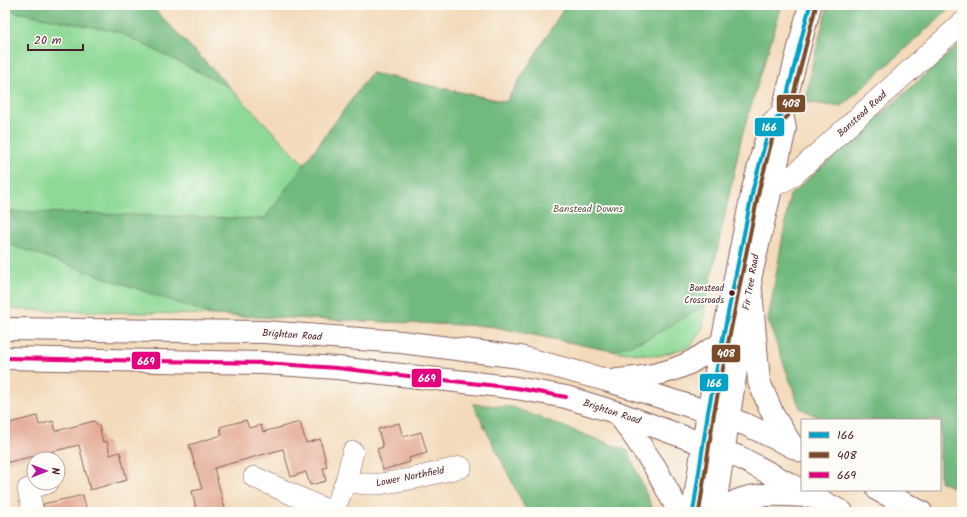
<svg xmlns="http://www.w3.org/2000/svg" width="967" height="517" viewBox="0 0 967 517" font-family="Kalam,sans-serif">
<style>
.green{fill:#8ed996;stroke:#6c7c60}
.forest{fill:#72b97f;stroke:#5e6c55}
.building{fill:#e4aa94}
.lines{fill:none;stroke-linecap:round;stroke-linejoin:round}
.minor-casing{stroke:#85605d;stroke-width:22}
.major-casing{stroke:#85605d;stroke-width:24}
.highway-casing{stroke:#85605d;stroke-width:24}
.minor{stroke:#fff;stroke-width:21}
.major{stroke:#fff;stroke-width:22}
.highway{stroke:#fff;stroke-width:22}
.bus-1-casing{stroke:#fdfcf7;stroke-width:7}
.bus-2-casing{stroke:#fdfcf7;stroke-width:7}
.bus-3-casing{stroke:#fdfcf7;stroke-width:7}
.bus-1{stroke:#04a2c6;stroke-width:4}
.bus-2{stroke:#7a4b2a;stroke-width:4}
.bus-3{stroke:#e5007d;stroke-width:4}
.bus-dot{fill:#4a1f2b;stroke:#fdfcf7;stroke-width:1.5}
.labels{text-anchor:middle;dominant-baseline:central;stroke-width:3.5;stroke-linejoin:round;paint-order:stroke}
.bus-label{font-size:9px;fill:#4a1f2b;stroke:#fdfcf7;text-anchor:end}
.street-label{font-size:10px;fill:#4a1f2b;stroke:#fdfcf7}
.park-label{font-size:10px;fill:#5e574b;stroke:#fdfcf7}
.line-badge{stroke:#fdfcf7;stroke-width:1.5}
.badge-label{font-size:11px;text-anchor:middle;font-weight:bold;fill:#fff}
</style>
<rect width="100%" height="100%" fill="#fdfcf7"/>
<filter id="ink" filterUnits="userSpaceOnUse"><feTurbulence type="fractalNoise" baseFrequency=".025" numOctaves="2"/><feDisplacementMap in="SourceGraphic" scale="8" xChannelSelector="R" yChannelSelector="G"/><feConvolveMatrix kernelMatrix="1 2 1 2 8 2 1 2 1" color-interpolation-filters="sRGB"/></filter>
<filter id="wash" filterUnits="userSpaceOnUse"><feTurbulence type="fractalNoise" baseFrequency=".012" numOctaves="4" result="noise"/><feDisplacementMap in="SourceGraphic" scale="16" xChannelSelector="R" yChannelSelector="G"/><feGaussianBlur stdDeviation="0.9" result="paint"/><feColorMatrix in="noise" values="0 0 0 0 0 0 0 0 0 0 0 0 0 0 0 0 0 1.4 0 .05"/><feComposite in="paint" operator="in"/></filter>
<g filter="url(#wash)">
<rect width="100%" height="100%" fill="#f3daba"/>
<polygon class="green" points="5,5 150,5 305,165 371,73 506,102 566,5 782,5 742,135 705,306 703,327 691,346 659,356 612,351 490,326 213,315 5,309"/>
<g class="forest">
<polygon points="5,5 150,5 231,88 119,32 5,10"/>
<polygon points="566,5 782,5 742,135 705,306 647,339 612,351 490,326 213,315 5,243 5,211 264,219 371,73 506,102"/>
<polygon points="828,5 953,5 841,107 806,102 812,65"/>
<polygon points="962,42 962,492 940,481 940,420 824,420 800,408 768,321 790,195"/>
<polygon points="473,404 512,407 628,451 654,512 527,512"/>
</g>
<g id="blocks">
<g class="building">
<polygon points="37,416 39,425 53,421 56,431 94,421 99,426 103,442 107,441 110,455 120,452 127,480 90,490 79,445 5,463 5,424"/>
<polygon points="246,420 249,428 261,425 263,432 300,422 306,443 320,439 327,467 323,468 326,481 310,485 306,472 291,477 283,449 214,468 226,512 197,512 192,491 202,489 189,445 222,435 220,427"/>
<polygon points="399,423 403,437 421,432 427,453 409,458 410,462 383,470 377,449 383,447 378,429"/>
<polygon points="83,495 87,512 45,512 43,504"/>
</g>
</g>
</g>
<g filter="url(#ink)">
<use href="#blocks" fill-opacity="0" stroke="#85605d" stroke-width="1"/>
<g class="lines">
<defs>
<g id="minor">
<path d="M757,189C772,188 783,183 795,174L962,23"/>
<polyline points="254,477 331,512"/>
<polyline points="346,481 353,452"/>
<polyline points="33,512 28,489 48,483"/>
<polyline points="333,512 346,481 364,484 380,484 415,478 461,467"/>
</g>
<g id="major">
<polyline points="693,512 708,412 753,189 770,125 782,114"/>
<polyline points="714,512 750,279 785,129 782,114 810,5"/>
</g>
<g id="highway">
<polyline points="750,279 759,382 774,417 793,447"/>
<polyline points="5,329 264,332 401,342 520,357 606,380 728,418 747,425 802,451"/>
<polyline points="5,358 264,363 337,368 492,385 516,388 566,397 618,413 739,457 842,512"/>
<path d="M617,380C642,378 667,374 689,363C700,357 710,350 721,344"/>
<polyline points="618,413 655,467 679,512"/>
<polyline points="878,490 921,512"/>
<path d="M720,512C742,491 777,494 805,496"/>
</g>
</defs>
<use href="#minor" class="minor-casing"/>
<use href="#major" class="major-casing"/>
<use href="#highway" class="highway-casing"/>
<use href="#minor" class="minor"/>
<use href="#major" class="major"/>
<use href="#highway" class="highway"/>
<defs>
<polyline id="bus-1" points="693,512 708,412 753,189 770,125 782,114 810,5"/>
<polyline id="bus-2" points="699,512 714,413 759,190 775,128 788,116 816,6"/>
<polyline id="bus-3" points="5,358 264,363 337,368 516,388 566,397"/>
</defs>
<use href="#bus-1" class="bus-1-casing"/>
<use href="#bus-2" class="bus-2-casing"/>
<use href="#bus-3" class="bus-3-casing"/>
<use href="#bus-1" class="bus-1"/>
<use href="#bus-2" class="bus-2"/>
<use href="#bus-3" class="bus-3"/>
</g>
</g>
<circle class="bus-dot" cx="732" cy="293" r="3.5"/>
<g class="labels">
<g class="bus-label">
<text x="724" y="288">Banstead<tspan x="724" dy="12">Crossroads</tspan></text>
</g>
<g class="street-label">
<text transform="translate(862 114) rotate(-42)">Banstead Road</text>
<text transform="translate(751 282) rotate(-80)">Fir Tree Road</text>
<text transform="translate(292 335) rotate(4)">Brighton Road</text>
<text transform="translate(612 412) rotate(18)">Brighton Road</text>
<text transform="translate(410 477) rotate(-11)">Lower Northfield</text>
</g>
<g class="park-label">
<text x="588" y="209">Banstead Downs</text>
</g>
</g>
<g class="line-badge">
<rect x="776" y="94" width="30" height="19" rx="4" fill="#7a4b2a"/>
<rect x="754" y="117" width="31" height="20" rx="4" fill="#04a2c6"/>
<rect x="711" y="344" width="30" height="19" rx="4" fill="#7a4b2a"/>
<rect x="131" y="351" width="30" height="19" rx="4" fill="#e5007d"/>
<rect x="411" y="368" width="31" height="20" rx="4" fill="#e5007d"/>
<rect x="699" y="373" width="30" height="19" rx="4" fill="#04a2c6"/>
</g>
<g class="badge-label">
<text x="791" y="107">408</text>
<text x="769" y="131">166</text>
<text x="726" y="357">408</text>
<text x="146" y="365">669</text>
<text x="427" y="382">669</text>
<text x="714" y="387">166</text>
</g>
<rect width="967" height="517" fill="none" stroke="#fdfcf7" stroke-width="20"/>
<rect x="801" y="419" width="140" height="72" fill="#fdfcf7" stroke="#b5a4a5"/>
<rect x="809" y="432" width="20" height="6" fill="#04a2c6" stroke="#b5a4a5"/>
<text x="837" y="439" font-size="12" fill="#4a1f2b">166</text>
<rect x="809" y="452" width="20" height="6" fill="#7a4b2a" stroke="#b5a4a5"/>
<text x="837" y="459" font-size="12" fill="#4a1f2b">408</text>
<rect x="809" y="472" width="20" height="6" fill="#e5007d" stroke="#b5a4a5"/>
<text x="837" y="479" font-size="12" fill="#4a1f2b">669</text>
<g transform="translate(46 471) rotate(90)"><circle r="19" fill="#fdfcf7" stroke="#b5a4a5"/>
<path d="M0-3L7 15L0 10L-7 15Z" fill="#b5179e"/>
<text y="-6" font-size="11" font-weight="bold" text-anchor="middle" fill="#4a1f2b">N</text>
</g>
<path d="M28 44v6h55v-6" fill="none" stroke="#4a1f2b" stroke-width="2"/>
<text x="34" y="44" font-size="12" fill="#4a1f2b" stroke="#fdfcf7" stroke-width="3" paint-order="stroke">20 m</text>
</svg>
